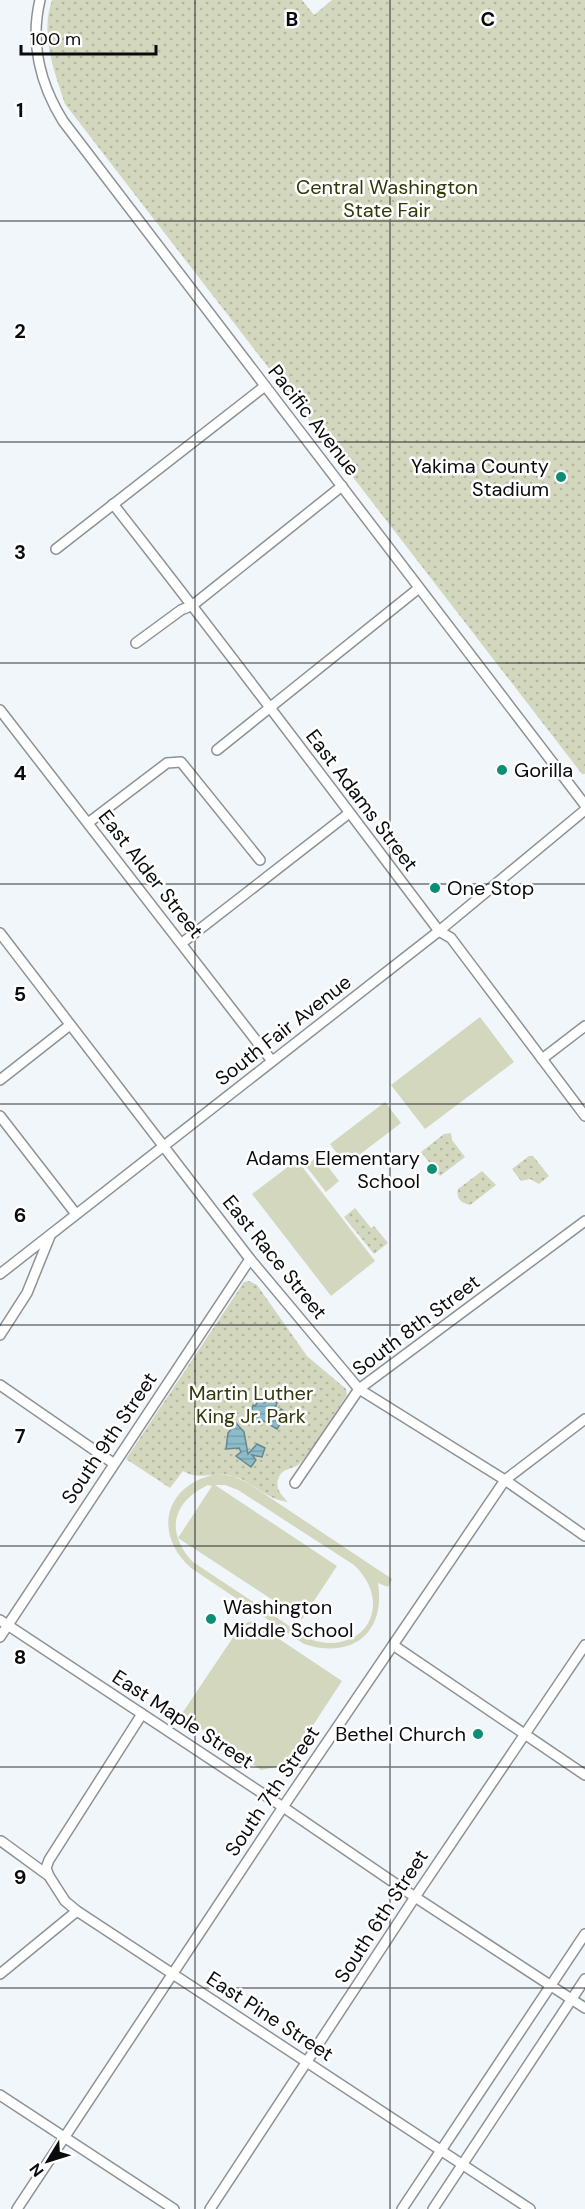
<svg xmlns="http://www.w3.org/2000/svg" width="585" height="2209" viewBox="0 0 585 2209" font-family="'DM Sans',sans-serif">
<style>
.grass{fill:#d2d7bd;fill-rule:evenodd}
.park{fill:url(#park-dots)}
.water{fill:url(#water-rules);stroke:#668791;stroke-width:1.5}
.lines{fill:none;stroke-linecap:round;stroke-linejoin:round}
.minor-casing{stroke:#8d9296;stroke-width:12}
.minor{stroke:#fff;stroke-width:9}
.grid{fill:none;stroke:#0a0b0d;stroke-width:1.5;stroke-opacity:0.55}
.poi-dot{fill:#0b8e75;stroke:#fff;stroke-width:2}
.labels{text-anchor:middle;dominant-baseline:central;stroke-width:5;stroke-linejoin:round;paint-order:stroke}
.park-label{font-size:20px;fill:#32380a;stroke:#fff}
.street-label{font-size:20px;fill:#0a0b0d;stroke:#fff}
.poi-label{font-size:20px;fill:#0a0b0d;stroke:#fff;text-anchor:end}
.grid-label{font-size:20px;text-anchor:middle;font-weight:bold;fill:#0a0b0d;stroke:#fff;stroke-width:5;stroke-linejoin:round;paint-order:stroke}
</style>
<defs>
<pattern id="park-dots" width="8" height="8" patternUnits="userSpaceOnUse" patternTransform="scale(1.5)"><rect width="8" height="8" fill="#d2d7bd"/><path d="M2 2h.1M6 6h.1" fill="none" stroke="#b3b7a1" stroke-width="1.8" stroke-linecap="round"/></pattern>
<pattern id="water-rules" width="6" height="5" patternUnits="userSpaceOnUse" patternTransform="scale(1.5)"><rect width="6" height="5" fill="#8dbcc9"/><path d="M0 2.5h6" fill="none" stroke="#78a0ab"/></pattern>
</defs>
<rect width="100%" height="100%" fill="#f1f6fb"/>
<g class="grass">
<polygon points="480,1017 514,1062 425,1129 391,1085"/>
<polygon points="385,1102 401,1123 346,1165 330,1144"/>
<polygon points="319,1155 339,1181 326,1192 306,1166"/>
<polygon points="297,1160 375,1261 331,1296 252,1194"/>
<path d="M217,1474L233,1476L248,1483L392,1579L388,1587L378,1583C386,1633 352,1660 304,1644L191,1568C152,1533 165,1484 217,1474ZM208,1485L212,1486L178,1538L302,1619L337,1566L215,1485H225L238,1490L354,1565C396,1605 363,1658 309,1639L193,1562C165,1533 172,1502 208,1485Z"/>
<polygon points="252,1621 342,1681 287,1765 261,1770 181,1715 242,1624"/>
</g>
<g class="park">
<path d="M52,0H302L314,15L332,0H585V774H582L65,104C54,71 40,34 52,0Z"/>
<polygon points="451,1133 452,1140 465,1157 440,1176 421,1152 444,1134"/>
<polygon points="529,1156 533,1156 549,1176 539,1184 530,1179 521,1181 512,1169"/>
<path d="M482,1171L496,1185L470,1205C461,1203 456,1199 458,1189Z"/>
<polygon points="355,1208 371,1228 374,1226 388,1243 374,1254 344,1217"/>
<path d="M249,1281L257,1285L307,1356L346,1389L347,1395C338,1408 308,1458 298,1465C291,1470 283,1468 279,1477C274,1487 281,1495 288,1502C264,1499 254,1482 233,1476C214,1471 199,1481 183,1471L170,1488L126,1459L244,1282Z"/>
</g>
<g class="water">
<polygon points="269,1397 277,1403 274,1411 278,1413 281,1409 287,1413 277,1429 262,1420 256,1423 250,1418 253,1405 255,1406 259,1400 264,1403"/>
<polygon points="236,1423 244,1432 248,1454 257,1444 265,1448 262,1457 252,1455 256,1460 251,1467 236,1456 241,1452 239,1448 226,1449 228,1433"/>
</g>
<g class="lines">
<defs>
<g id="minor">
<path d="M40,0C30,42 40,84 63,121L585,805"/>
<path d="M113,504C224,645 331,788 439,931L451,938L585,1116"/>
<polyline points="56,549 265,386"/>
<polyline points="136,643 181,610 193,605 342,486"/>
<polyline points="0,710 272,1061"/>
<polyline points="217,750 419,588"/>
<polyline points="88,823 167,763 181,762 260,860"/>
<polyline points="0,933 250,1259 359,1389 505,1480 585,1536"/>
<polyline points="182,943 348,814"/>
<polyline points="542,1059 585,1026"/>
<polyline points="0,1080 70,1025"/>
<polyline points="0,1116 76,1214"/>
<polyline points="0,1274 439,931 585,810"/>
<polyline points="0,1335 27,1293 50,1236"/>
<polyline points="0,1385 113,1463"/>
<polyline points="295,1483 359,1389 585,1221"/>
<polyline points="0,1620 283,1807 415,1897 585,2008"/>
<polyline points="0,1637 250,1259"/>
<polyline points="393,1645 585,1775"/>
<polyline points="1,1841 49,1876 65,1901 77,1911 530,2209"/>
<polyline points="49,1876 46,1868 49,1860 142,1714"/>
<polyline points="0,1974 77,1911"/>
<polyline points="0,2095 174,2209"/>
<polyline points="17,2209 283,1807 505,1480 585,1419"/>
<polyline points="210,2209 415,1897 585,1645"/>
<polyline points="402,2209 585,1934"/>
<polyline points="433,2209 585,1979"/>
</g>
</defs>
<use href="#minor" class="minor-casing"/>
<use href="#minor" class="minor"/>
</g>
<path class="grid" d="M195,0V2209M390,0V2209M0,221H585M0,442H585M0,663H585M0,884H585M0,1104H585M0,1325H585M0,1546H585M0,1767H585M0,1988H585"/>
<g class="poi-dot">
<circle cx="561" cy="477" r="6"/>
<circle cx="502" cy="770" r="6"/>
<circle cx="435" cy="888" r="6"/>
<circle cx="432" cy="1169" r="6"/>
<circle cx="211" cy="1619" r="6"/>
<circle cx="478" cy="1734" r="6"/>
</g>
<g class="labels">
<g class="park-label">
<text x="387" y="187">Central Washington<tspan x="387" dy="23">State Fair</tspan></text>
<text x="251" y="1393">Martin Luther<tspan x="251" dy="23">King Jr. Park</tspan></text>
</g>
<g class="street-label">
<text transform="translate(314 420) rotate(52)">Pacific Avenue</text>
<text transform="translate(362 800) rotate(53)">East Adams Street</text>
<text transform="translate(151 874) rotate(52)">East Alder Street</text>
<text transform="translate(283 1030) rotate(-38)">South Fair Avenue</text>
<text transform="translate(275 1257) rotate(51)">East Race Street</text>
<text transform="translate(416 1325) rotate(-37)">South 8th Street</text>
<text transform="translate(109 1438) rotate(-56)">South 9th Street</text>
<text transform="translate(183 1719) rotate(33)">East Maple Street</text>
<text transform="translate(272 1791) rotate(-56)">South 7th Street</text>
<text transform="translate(381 1916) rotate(-57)">South 6th Street</text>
<text transform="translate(270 2016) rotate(33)">East Pine Street</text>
</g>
<g class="poi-label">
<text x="549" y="466">Yakima County<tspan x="549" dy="23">Stadium</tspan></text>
<text x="514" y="770" text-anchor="start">Gorilla</text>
<text x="447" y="888" text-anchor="start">One Stop</text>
<text x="420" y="1158">Adams Elementary<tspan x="420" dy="23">School</tspan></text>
<text x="223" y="1607" text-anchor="start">Washington<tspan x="223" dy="23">Middle School</tspan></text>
<text x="466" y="1734">Bethel Church</text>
</g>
</g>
<g class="grid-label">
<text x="292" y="26">B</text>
<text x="488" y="26">C</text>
<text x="20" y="117">1</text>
<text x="20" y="338">2</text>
<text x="20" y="559">3</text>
<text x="20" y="780">4</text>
<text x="20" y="1001">5</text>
<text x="20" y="1222">6</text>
<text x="20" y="1443">7</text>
<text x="20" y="1664">8</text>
<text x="20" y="1884">9</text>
</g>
<g transform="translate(48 2161) rotate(232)" stroke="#ffffff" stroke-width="4.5" paint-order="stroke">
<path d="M0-4.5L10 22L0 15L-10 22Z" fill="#0a0b0d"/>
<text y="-9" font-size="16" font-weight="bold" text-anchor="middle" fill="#0a0b0d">N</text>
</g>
<path d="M21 45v9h135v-9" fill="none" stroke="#0a0b0d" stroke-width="3"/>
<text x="30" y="45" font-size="18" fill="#0a0b0d" stroke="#ffffff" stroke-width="4.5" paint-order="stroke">100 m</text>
</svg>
